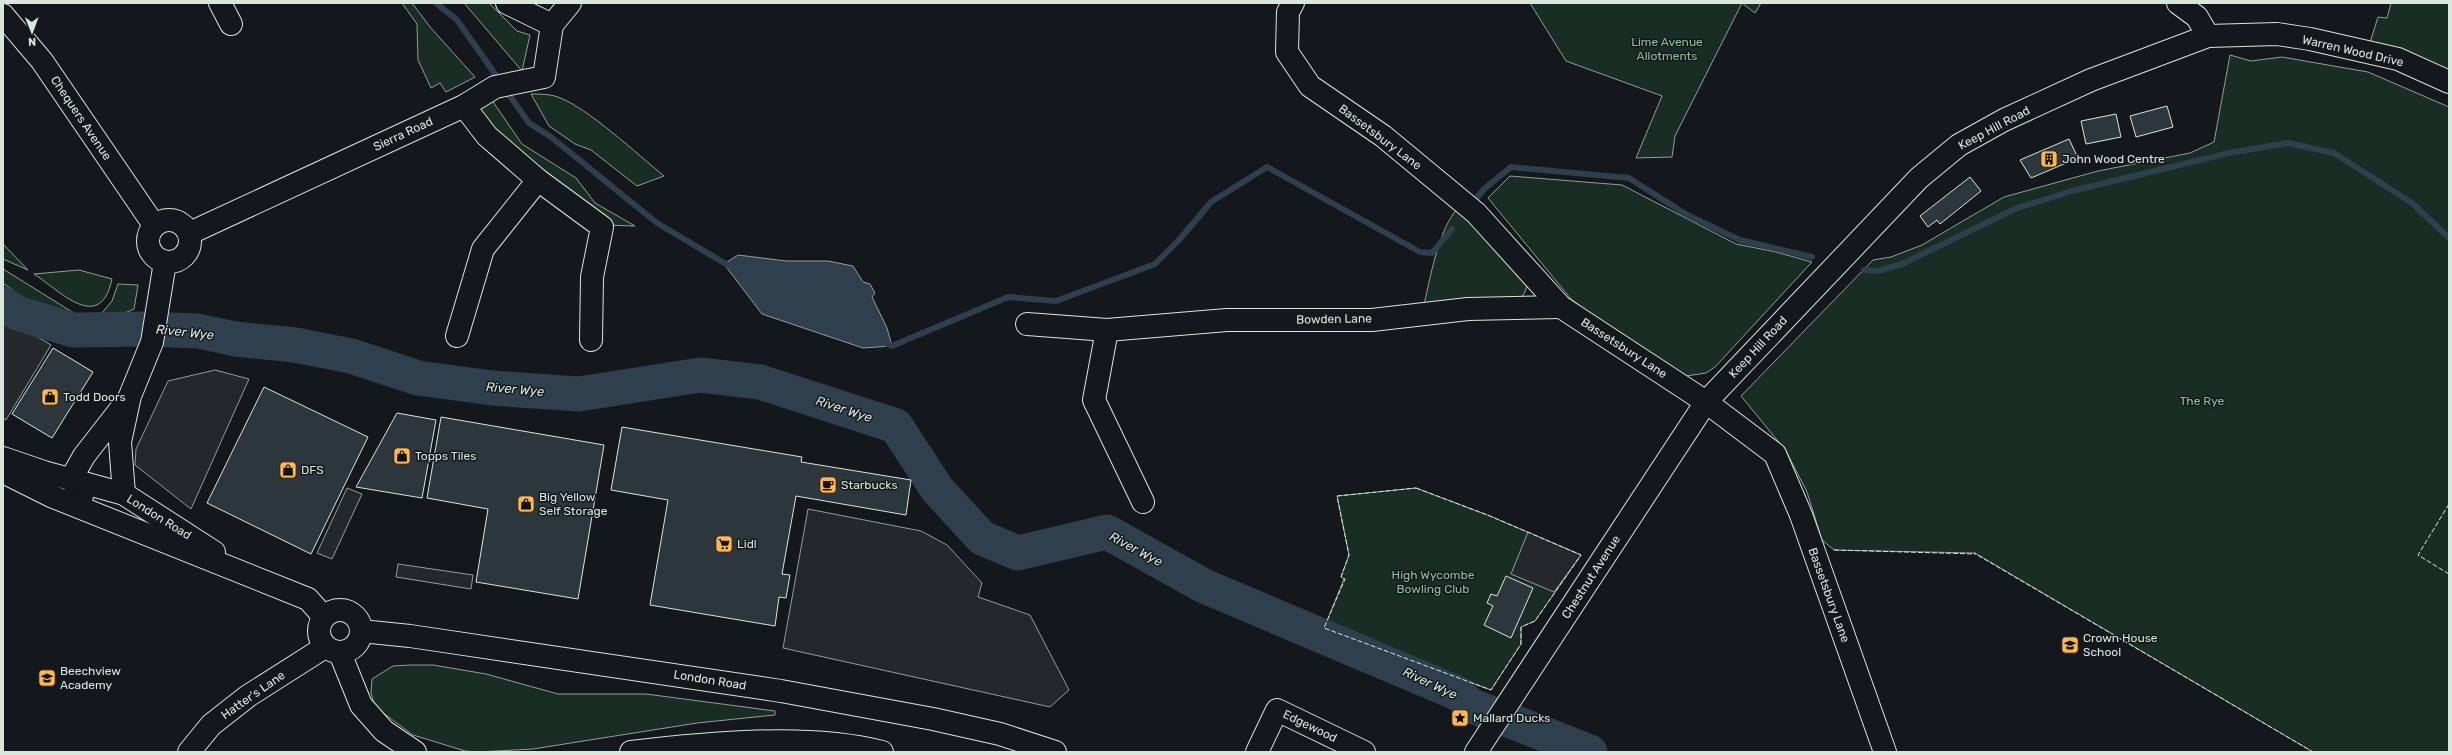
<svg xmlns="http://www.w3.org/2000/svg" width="2452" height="755" viewBox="0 0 2452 755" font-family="Rubik,sans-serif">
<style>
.green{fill:#1a2d24;stroke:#939e99}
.parking{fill:#24282b;stroke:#939e99}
.water{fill:#2f3f4d;stroke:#939e99}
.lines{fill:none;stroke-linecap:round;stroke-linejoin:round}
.stream{stroke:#2f3f4d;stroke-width:6}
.river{stroke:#2f3f4d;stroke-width:35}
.building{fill:#2c363c;stroke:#d8e6dc}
.minor-casing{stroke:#d8e6dc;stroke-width:24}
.major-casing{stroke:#d8e6dc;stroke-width:24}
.minor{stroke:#14181c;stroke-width:22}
.major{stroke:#14181c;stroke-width:22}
.fence{stroke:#d8e6dc;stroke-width:1;stroke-dasharray:5 2;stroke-linecap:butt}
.labels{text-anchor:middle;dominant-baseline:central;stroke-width:3;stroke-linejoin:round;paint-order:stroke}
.park-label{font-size:12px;fill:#8ac095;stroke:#14181c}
.street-label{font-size:12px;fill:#d8e6dc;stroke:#14181c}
.poi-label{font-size:12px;fill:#d8e6dc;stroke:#14181c;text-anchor:start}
.water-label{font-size:13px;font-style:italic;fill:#d8e6dc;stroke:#14181c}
</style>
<rect width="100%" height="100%" fill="#14181c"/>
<g class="green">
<polygon points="402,3 412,3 430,27 475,77 446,92 440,83 431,88 418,60 417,24"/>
<polygon points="464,3 489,3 517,31 530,35 522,71"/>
<polygon points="1530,3 1761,3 1755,13 1742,3 1675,136 1672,157 1636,158 1662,96 1566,61"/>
<polygon points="2391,3 2449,3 2449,78 2368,49 2378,17 2387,18"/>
<polygon points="2230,55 2251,61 2282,57 2368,72 2449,107 2449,752 2313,752 1975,553 1834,550 1822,540 1807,492 1786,451 1741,396 1873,260 1891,257 1922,245 2004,197 2098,171 2190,153 2214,142"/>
<path d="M531,94C540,94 549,94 558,97C588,108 637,154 664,176L637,186L591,150L575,144L549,126Z"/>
<polygon points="491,99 522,144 576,178 595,203 635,226 601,225 525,166 480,110 480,104"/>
<polygon points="1510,176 1622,185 1736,244 1776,252 1812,262 1715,367 1706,373 1686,376 1639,350 1571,299 1488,198"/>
<path d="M1459,207L1528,281L1525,292L1519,301L1423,309C1430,280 1438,228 1459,207Z"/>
<polygon points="3,244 28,270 3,259"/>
<path d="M3,269L77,315L93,316L102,313L112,301L118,284L138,285L134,309C115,318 76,330 56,321C39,313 19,294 3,283Z"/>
<path d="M79,270L112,279C100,335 59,290 34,274Z"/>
<polygon points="1416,488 1490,516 1581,555 1535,621 1521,627 1521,644 1491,690 1324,628 1344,579 1341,577 1349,555 1337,496"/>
<polygon points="410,665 433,665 486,674 558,694 646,694 775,711 775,715 697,723 533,749 477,752 465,751 413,735 375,707 371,693 372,679 393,666"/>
</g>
<g class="parking">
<polygon points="3,316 51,345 6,420 3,418"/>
<polygon points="215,370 249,379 191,509 135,465 136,449 168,381"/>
<polygon points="347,488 362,494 332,559 317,553"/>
<polygon points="808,509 921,531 947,545 982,583 978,597 1030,615 1069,690 1050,707 783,648"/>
<polygon points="1528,532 1581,555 1554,592 1511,574"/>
<polygon points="398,564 473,575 471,589 396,577"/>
</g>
<polygon class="water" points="738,255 786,261 828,261 853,266 863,282 870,284 875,293 872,297 887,328 892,346 863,348 762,314 724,264"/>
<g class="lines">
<g class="stream">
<polyline points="436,3 457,20 500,81"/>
<polyline points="505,89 529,123 551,137 657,223 731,267"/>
<polyline points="1474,201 1484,189 1511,167 1629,178 1687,215 1740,240 1812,257"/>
<polyline points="1864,270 1878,271 1902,264 2017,208 2072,191 2229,153 2288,143 2334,153 2412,203 2449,238"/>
<polyline points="885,343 892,346 1008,297 1056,301 1155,264 1180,239 1211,202 1267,167 1420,252 1432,253 1452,229"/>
</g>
<polyline class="river" points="3,304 17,313 73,330 147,329 198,331 235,339 295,345 351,356 418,378 492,388 579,394 700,375 760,382 896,426 937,489 982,538 1018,553 1107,532 1204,586 1459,694 1470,705 1590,752"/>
</g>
<g class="building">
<polygon points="2167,106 2173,127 2136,137 2130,116"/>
<polygon points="2116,114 2121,137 2086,144 2081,121"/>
<polygon points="2069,139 2078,158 2031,178 2020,160"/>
<polygon points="1970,177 1981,191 1940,224 1937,220 1928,227 1920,216"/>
<polygon points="53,348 93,372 52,438 12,414"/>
<polygon points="264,387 368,437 311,554 207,503"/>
<polygon points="397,413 436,420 422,498 356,487"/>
<polygon points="441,417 604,445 578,599 476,582 488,509 427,498"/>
<polygon points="622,427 802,457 801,462 911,480 906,515 796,496 782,574 790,575 786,598 779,597 775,626 650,605 668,500 611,490"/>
<polygon points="1506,576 1533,588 1511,638 1484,625 1493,606 1487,603 1491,594 1497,596"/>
</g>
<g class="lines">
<defs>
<g id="minor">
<polyline points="220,3 231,24"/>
<polyline points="507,3 552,25"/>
<polyline points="1293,3 1288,12 1287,52 1310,86 1383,136 1476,213 1561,307 1706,402 1775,454 1801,515 1885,752"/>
<polyline points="2178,3 2197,17 2208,36"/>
<polyline points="3,15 42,61 154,225"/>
<polyline points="538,180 602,227 592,277 591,340"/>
<circle cx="169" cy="241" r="21"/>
<polyline points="190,233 464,106 495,87 544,77 552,25 570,3"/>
<polyline points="1027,324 1107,330 1227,320 1372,320 1468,309 1561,307"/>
<polyline points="1107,330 1094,400 1143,502"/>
<polyline points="457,336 483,249 538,180 487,136 464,106"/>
<polyline points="124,494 120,442 130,396 152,342 165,262"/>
<polyline points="82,496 71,479 84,456 126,402"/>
<polyline points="340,653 361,705 384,731 415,752"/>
<polyline points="189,752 211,725 248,696 325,647"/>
<path d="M631,752C705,743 810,733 882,752"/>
<polyline points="1257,752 1277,710 1364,752"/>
<polyline points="1476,752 1706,402 1919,178 1959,145 2004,120 2091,80 2208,36 2277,34 2310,39 2398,59 2449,82"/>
</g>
<g id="major">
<polyline points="3,458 44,472 124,494 214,552"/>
<polyline points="3,472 51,496 308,599 324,617"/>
<circle cx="340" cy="631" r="21"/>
<polyline points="361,631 410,636 781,691 933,719 1000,734 1055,752"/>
</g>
</defs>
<use href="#minor" class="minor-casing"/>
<use href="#major" class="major-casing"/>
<use href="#minor" class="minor"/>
<use href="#major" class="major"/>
<g class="fence">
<polygon points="1416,488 1490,516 1581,555 1535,621 1521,627 1521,644 1491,690 1324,628 1345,579 1341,577 1349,555 1337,496"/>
<polyline points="2449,504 2418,555 2449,574"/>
<polyline points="1834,550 1975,554 1974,553 2313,752"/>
</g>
</g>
<defs>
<symbol id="building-square" viewBox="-11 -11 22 22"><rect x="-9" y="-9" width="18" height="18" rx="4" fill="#ffb74d" stroke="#14181c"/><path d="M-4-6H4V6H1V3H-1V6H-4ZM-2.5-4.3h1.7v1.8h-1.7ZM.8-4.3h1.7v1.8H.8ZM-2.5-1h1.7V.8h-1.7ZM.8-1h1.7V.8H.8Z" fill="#111"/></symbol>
<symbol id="shop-square" viewBox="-11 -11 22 22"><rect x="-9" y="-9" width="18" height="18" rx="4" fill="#ffb74d" stroke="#14181c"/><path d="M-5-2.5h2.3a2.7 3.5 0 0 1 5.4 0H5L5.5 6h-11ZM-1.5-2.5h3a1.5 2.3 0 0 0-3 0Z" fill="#111"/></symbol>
<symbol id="cafe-square" viewBox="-11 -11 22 22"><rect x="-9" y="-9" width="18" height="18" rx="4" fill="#ffb74d" stroke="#14181c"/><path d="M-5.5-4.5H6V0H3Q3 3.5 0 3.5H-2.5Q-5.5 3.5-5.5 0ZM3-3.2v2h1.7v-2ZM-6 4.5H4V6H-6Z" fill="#111"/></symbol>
<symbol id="supermarket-square" viewBox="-11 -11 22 22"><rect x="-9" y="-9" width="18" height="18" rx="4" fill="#ffb74d" stroke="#14181c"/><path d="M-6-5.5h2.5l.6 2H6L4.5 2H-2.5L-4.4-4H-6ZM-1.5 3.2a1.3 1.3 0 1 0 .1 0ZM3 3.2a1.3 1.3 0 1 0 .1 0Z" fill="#111"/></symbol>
<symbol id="school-square" viewBox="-11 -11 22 22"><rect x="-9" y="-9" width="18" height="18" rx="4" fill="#ffb74d" stroke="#14181c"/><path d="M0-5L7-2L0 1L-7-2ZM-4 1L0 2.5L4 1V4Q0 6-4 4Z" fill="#111"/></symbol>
<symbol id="sight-square" viewBox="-11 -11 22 22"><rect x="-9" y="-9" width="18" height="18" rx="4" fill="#ffb74d" stroke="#14181c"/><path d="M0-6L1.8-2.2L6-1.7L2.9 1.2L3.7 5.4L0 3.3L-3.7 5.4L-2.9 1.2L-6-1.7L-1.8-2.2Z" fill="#111"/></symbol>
</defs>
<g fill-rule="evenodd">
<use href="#building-square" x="2039" y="149" width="20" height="20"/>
<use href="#shop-square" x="40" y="387" width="20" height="20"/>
<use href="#shop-square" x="392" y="446" width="20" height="20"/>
<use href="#shop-square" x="278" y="460" width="20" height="20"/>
<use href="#cafe-square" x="818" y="475" width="20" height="20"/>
<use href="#shop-square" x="516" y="494" width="20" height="20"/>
<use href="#supermarket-square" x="714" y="534" width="20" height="20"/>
<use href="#school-square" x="2060" y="635" width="20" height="20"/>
<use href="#school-square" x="37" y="668" width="20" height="20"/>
<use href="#sight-square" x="1450" y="708" width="20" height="20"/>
</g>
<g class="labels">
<g class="park-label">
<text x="1667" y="42">Lime Avenue<tspan x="1667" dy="14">Allotments</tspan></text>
<text x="2202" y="401">The Rye</text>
<text x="1433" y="575">High Wycombe<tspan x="1433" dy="14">Bowling Club</tspan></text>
</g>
<g class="street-label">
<text transform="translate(2353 51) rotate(13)">Warren Wood Drive</text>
<text transform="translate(81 118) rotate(56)">Chequers Avenue</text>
<text transform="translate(1994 128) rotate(-28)">Keep Hill Road</text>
<text transform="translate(403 134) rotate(-25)">Sierra Road</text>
<text transform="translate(1380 137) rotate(37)">Bassetsbury Lane</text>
<text transform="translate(1334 319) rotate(-1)">Bowden Lane</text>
<text transform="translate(1758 347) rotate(-47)">Keep Hill Road</text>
<text transform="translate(1624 348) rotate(33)">Bassetsbury Lane</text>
<text transform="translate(159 517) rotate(32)">London Road</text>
<text transform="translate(1591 577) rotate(-57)">Chestnut Avenue</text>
<text transform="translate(1829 595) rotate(70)">Bassetsbury Lane</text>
<text transform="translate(710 680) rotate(9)">London Road</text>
<text transform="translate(253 695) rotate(-35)">Hatter's Lane</text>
<text transform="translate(1310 726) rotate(26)">Edgewood</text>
</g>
<g class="poi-label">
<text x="2062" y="159">John Wood Centre</text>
<text x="63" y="397">Todd Doors</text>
<text x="415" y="456">Topps Tiles</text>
<text x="301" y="470">DFS</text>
<text x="841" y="485">Starbucks</text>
<text x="539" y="497">Big Yellow<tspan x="539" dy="14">Self Storage</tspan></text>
<text x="737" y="544">Lidl</text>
<text x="2083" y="638">Crown House<tspan x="2083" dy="14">School</tspan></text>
<text x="60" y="671">Beechview<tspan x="60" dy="14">Academy</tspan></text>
<text x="1473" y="718">Mallard Ducks</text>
</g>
<g class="water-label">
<text transform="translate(185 332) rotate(6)">River Wye</text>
<text transform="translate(515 389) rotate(5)">River Wye</text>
<text transform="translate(844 409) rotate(18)">River Wye</text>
<text transform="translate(1136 549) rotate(28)">River Wye</text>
<text transform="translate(1430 683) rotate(25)">River Wye</text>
</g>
</g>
<rect width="2452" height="755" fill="none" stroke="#d8e6dc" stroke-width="8"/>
<g transform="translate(32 32) rotate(179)" stroke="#14181c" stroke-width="3" paint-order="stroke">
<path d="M0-3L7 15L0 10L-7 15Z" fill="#d8e6dc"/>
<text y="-6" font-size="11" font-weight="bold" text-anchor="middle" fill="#d8e6dc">N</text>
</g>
</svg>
